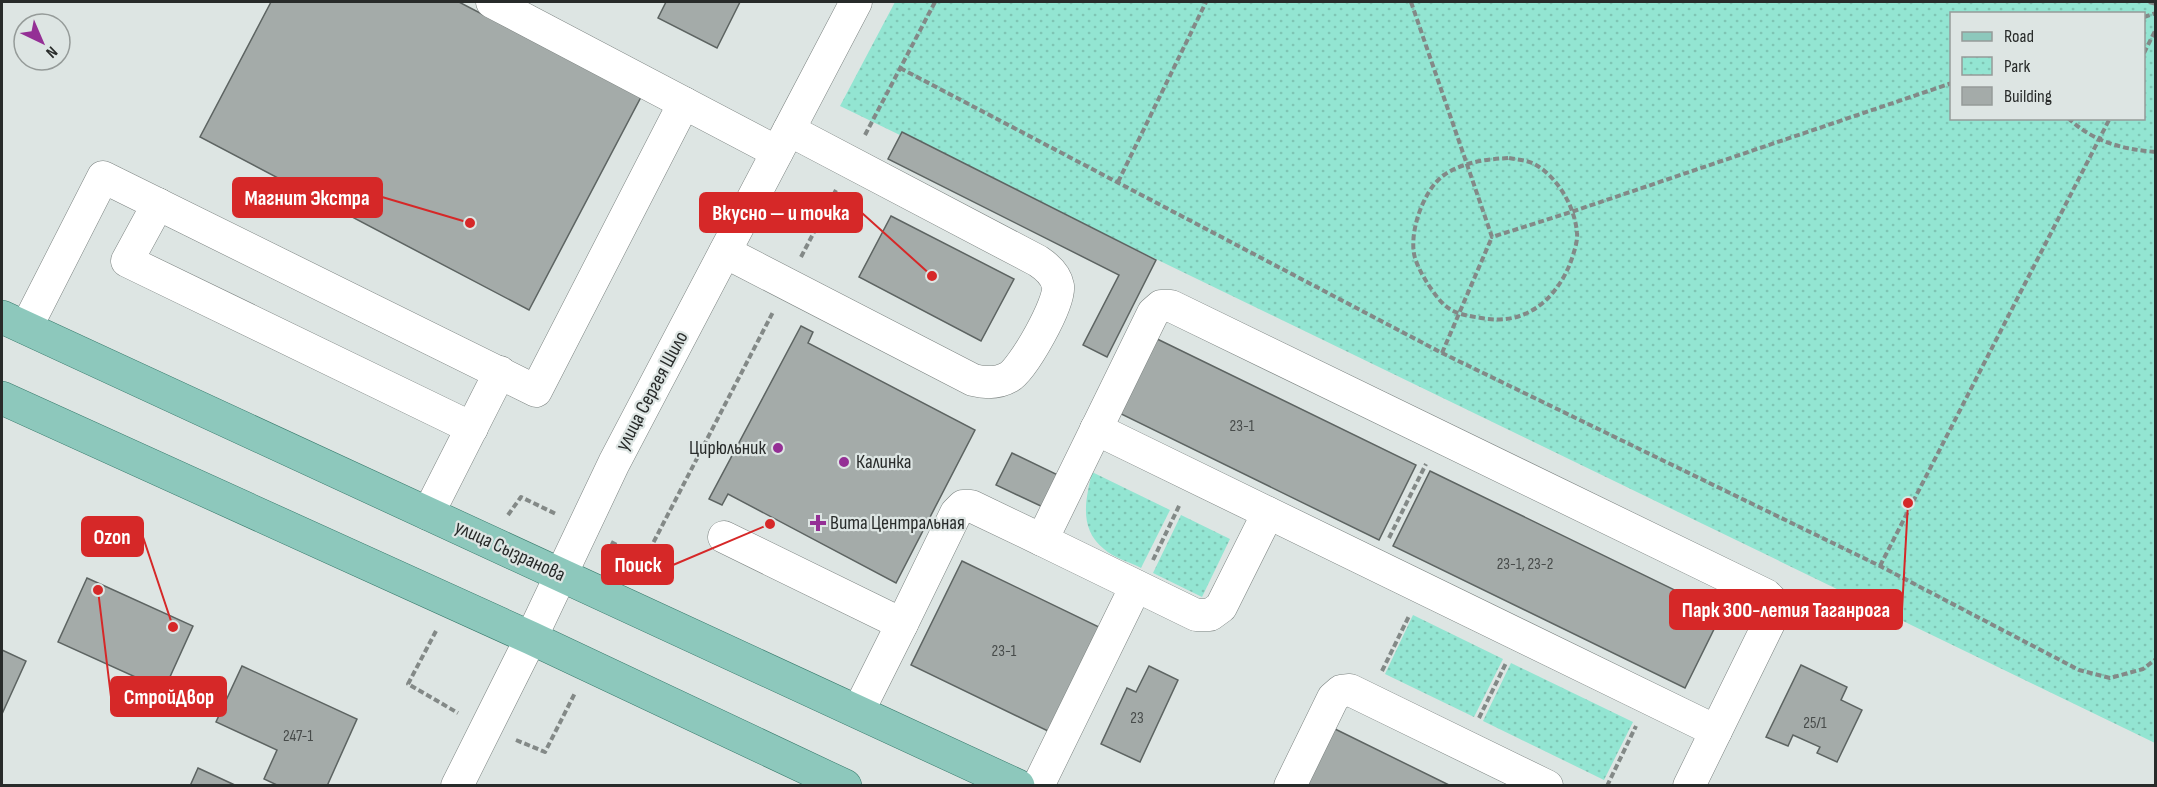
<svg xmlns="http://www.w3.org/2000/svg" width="2157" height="787" viewBox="0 0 2157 787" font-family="'Sofia Sans Condensed',sans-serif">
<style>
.park{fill:url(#park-dots);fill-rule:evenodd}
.building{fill:#a4aba9;stroke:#5d6462;stroke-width:1.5}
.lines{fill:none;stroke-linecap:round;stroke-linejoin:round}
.minor-casing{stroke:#7c8381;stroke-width:33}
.major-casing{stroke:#387a6c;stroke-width:34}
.path{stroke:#838987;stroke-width:4;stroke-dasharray:6 3;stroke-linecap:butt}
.minor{stroke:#fff;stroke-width:32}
.major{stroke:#8dc8bc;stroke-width:33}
.poi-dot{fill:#942f95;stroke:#dde5e3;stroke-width:2}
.labels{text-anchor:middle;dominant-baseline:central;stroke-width:4.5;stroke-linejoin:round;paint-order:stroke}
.number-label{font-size:16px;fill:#474b4a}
.street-label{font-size:20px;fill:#282b2a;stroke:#dde5e3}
.poi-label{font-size:20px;fill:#282b2a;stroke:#dde5e3;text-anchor:start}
.leader{fill:none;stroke:#d62828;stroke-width:2}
.callout-dot{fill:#d62828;stroke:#dde5e3;stroke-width:2}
.callout{fill:#d62828;stroke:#d62828;stroke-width:2}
.callout-label{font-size:21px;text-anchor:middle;font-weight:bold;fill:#fff}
</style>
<defs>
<pattern id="park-dots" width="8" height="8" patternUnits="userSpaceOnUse" patternTransform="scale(1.5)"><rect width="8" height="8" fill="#93e5d2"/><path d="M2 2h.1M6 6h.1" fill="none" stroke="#7fc5b4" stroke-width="1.8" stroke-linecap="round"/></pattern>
</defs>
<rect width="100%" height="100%" fill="#dde5e3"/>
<g class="park">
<path d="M895,2H2155V743L840,106ZM1952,14H2144V118H1952Z"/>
<path d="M1092,472L1170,510L1141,568C1130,562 1114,558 1104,549C1078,528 1086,499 1092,472Z"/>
<polygon points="1181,515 1230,539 1202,597 1153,573"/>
<polygon points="1413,615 1503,659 1474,717 1385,674"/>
<polygon points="1511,663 1633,722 1604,780 1483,721"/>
</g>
<g class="building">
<polygon points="271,2 459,2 641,97 529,310 200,137"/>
<polygon points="666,2 740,2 717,48 658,18"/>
<polygon points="902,132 1156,260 1107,357 1083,345 1119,275 888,159"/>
<polygon points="891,216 1014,279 981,341 859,277"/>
<polygon points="801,326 813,332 808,343 975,430 896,583 728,494 722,505 709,499"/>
<polygon points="1149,335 1416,465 1379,540 1113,410"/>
<polygon points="1012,453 1060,476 1045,508 996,485"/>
<polygon points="1430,471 1722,613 1685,688 1393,546"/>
<polygon points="962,561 1101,628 1050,732 911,665"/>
<polygon points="87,578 193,626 164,690 58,642"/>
<polygon points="2,650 26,661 2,714"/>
<polygon points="1801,665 1847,687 1841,700 1862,710 1837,762 1817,753 1820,747 1793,735 1788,746 1766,737"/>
<polygon points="242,666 357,719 327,786 279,786 264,779 277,750 216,722"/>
<polygon points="1149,666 1178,680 1140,762 1101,744 1127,688 1136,692"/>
<polygon points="1333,728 1451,786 1305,786"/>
<polygon points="198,768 237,786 190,786"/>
</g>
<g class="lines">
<defs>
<g id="minor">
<polyline points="492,2 777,152"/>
<polyline points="158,204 127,261 472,428"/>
<path d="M725,252L973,380C985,383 997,384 1009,377C1023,369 1061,302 1058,286C1056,275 1047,267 1038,261L789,130"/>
<polyline points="26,328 103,177 536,391 684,103"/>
<polyline points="1096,429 1716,731"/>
<polyline points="1268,513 1221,607 1210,615 1196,615 1042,540 1153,313 1161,306 1171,306 1766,595 1773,602 1773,615 1689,786"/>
<polyline points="428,514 500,372"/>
<polyline points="724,537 902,624 858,712"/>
<polyline points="902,624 956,513 963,506 971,506 1042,540"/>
<polyline points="457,786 531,638 614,463 856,2"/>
<polyline points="1038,786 1136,586"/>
<polyline points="1290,786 1333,698 1341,691 1350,690 1547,786"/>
</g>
<g id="major">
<polyline points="2,317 1018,786"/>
<polyline points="2,398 531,638 845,786"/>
</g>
</defs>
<use href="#minor" class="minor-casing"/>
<use href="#major" class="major-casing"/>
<g class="path">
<polyline points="1411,2 1492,237 1571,212 1952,83"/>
<polyline points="2149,2 2156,4"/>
<polyline points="2144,17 2156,13"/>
<polyline points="2144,53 2156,29"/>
<polyline points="900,68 1442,353 1880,566 2079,670 2110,678 2143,669 2156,659"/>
<path d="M2068,118C2094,142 2121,149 2156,152"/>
<polyline points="865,135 935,2"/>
<path d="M1509,158C1518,160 1528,160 1536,165C1558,178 1575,207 1577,233C1578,242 1573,255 1570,264C1554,302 1524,326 1481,318C1456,314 1447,312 1432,290C1425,280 1419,270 1415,258C1408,234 1423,190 1444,175C1463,162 1487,159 1509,158Z"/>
<polyline points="1118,182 1206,2"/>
<polyline points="801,257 836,190"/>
<polyline points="1442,353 1492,237"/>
<polyline points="508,515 521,497 556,514"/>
<polyline points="1389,538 1426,464"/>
<polyline points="611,542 645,560"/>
<polyline points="1153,560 1180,504"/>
<polyline points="1880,566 2110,118"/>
<polyline points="637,574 773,312"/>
<polyline points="436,631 408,684 458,713"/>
<polyline points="1382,671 1409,616"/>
<polyline points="1479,718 1506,663"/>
<polyline points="516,740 545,752 575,693"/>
<polyline points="1607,786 1636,726"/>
</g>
<use href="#minor" class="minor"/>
<use href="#major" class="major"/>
</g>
<g class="poi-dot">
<circle cx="778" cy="448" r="6"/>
<circle cx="844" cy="462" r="6"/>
<path d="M815 514h6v6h6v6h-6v6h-6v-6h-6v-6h6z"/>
</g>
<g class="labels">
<g class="number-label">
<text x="1242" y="426">23-1</text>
<text x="1525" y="564">23-1, 23-2</text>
<text x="1004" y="651">23-1</text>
<text x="1137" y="718">23</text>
<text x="1815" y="723">25/1</text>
<text x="298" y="736">247-1</text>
</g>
<g class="street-label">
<text transform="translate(652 391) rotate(-62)">улица Сергея Шило</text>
<text transform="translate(510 551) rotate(25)">улица Сызранова</text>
</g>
<g class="poi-label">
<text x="766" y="448" text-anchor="end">Цирюльник</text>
<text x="856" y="462">Калинка</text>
<text x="830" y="523">Вита Центральная</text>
</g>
</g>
<path class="leader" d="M470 223L382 197M932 276L862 213M173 627L143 537M770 524L673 565M1908 503L1902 610M98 590L111 697"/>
<g class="callout-dot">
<circle cx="470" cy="223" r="6"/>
<circle cx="932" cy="276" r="6"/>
<circle cx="173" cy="627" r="6"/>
<circle cx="770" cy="524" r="6"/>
<circle cx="1908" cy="503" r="6"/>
<circle cx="98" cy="590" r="6"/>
</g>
<g class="callout">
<rect x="233" y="178" width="149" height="39" rx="6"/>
<rect x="700" y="193" width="162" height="39" rx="6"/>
<rect x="82" y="517" width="61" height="39" rx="6"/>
<rect x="602" y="545" width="71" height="39" rx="6"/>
<rect x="1670" y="590" width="232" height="39" rx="6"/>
<rect x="111" y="677" width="115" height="39" rx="6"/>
</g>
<g class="callout-label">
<text x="307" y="205">Магнит Экстра</text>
<text x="781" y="220">Вкусно — и точка</text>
<text x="112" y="544">Ozon</text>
<text x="638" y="572">Поиск</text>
<text x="1786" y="617">Парк 300-летия Таганрога</text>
<text x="169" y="704">СтройДвор</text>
</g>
<rect width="2157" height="787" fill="none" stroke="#282b2a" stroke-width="6"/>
<rect x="1950" y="12" width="195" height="108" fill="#dde5e3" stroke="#959b99" stroke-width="1.5"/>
<rect x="1962" y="32" width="30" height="9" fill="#8dc8bc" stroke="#959b99" stroke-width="1.5"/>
<text x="2004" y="42" font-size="18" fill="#282b2a">Road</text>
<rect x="1962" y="57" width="30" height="18" fill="url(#park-dots)" stroke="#959b99" stroke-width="1.5"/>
<text x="2004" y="72" font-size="18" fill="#282b2a">Park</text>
<rect x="1962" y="87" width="30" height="18" fill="#a4aba9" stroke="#959b99" stroke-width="1.5"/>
<text x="2004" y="102" font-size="18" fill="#282b2a">Building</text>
<g transform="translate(42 42) rotate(136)"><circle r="28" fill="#dde5e3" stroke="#959b99" stroke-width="1.5"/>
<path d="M0-4.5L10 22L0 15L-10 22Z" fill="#942f95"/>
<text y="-9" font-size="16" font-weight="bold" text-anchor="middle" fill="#282b2a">N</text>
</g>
</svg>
